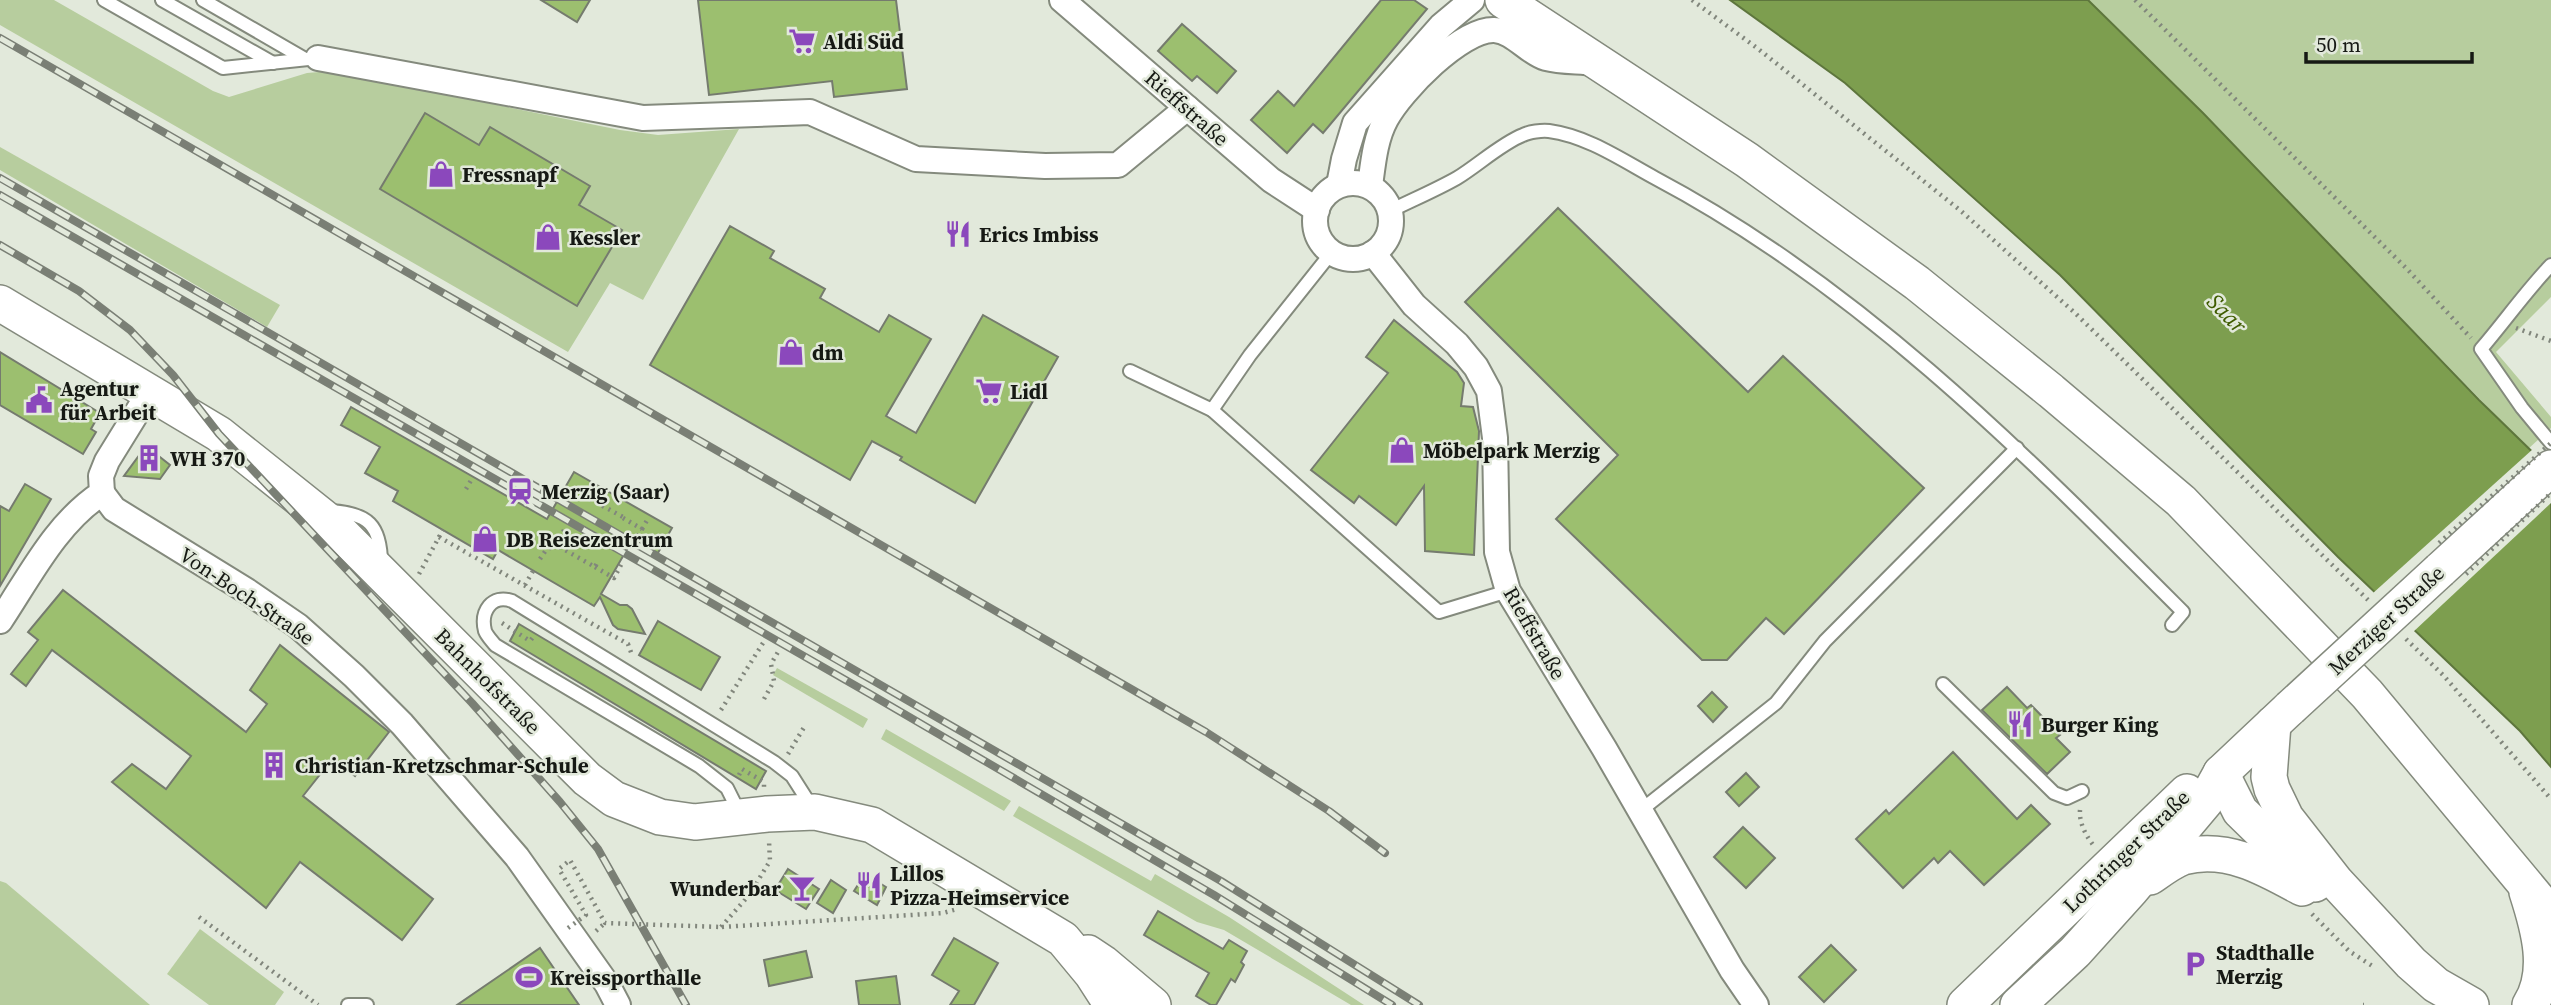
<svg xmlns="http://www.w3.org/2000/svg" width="2551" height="1005" viewBox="0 0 2551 1005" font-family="'Source Serif 4',serif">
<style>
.green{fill:#b7cd9e}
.water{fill:#7d9e4f;stroke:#5e763d;stroke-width:2}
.pier{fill:#e2e9db}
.building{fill:#9cbf6f;stroke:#757b6e;stroke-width:2}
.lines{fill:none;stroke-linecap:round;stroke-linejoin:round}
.lane-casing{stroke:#848a7d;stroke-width:16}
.street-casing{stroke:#848a7d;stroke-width:28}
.secondary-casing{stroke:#848a7d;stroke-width:38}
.path{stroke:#81867c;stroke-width:4.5;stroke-dasharray:2 5;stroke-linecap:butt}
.lane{stroke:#fff;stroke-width:12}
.street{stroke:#fff;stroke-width:24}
.secondary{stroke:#fff;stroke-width:35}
.rail-casing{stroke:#7a7f75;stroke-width:8}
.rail{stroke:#e2e9db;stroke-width:5;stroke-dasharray:16;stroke-linecap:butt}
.secondary-bridge-casing{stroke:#848a7d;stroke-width:38;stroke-linecap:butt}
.path-bridge{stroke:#81867c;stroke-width:4.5;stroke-dasharray:2 5;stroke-linecap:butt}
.secondary-bridge{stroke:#fff;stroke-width:35}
.labels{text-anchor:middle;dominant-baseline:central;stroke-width:5;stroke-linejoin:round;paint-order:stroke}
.poi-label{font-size:21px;font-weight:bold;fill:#161914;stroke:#e2e9db;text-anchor:start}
.street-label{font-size:21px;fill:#161914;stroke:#e2e9db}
.water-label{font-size:23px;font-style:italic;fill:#3f5c00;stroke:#e2e9db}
</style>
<rect width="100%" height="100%" fill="#e2e9db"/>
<g class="green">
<polygon points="0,0 54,0 213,91 229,97 307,73 331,71 620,130 658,135 739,129 643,300 610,283 568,352 0,25"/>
<polygon points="2088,0 2551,0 2551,297 2496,352 2551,417 2551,428 2528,449 2203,113"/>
<polygon points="0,147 280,305 267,327 0,170"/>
<polygon points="777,668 868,719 863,728 773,675"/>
<polygon points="886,729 1011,801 1004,811 881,739"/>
<polygon points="1019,806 1151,881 1155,874 1229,917 1364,1005 1351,1005 1224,930 1197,922 1013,816"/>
<polygon points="0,881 6,883 150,1005 0,1005"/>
<polygon points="200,929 284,992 275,1005 209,1005 167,974"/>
</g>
<polygon class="water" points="1730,0 2088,0 2203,113 2479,400 2551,470 2551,767 2520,731 2338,557 2060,275 1845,83"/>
<polygon class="pier" points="2533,449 2551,465 2551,503 2412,633 2372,594"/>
<g class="building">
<polygon points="541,0 590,0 577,22"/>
<polygon points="698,0 896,0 907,89 834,97 832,81 709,95"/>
<polygon points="1381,0 1414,0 1427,9 1323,133 1313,124 1287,153 1251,120 1278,91 1294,106"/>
<polygon points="1182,24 1236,71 1217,93 1197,76 1192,81 1158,51"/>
<polygon points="425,113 479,145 490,127 590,186 579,205 622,230 577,306 380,189"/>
<polygon points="1558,208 1748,392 1783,356 1924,488 1784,634 1766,618 1727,660 1702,660 1556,519 1618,455 1465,302"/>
<polygon points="730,226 774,251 770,258 825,289 820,298 879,332 889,315 931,339 886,416 916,433 983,315 1058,357 975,503 900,460 902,457 872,441 850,480 650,365"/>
<polygon points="1394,320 1457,372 1464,383 1461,406 1473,407 1479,431 1474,555 1425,551 1424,486 1396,525 1359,496 1354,503 1311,470 1388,373 1366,357"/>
<polygon points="0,352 100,413 91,429 96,432 83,454 0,405"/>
<polygon points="351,407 547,519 574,472 672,528 658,553 633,539 601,594 620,605 627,605 632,609 645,634 618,629 613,625 600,597 594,606 498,550 493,559 393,501 398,491 365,473 380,447 341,425"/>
<polygon points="146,446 170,465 160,479 124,476"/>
<polygon points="25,484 51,499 0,586 0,506 9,511"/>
<polygon points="63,590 246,732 267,704 250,690 280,645 389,732 355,776 333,758 303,796 433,899 402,940 300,862 266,908 112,782 132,764 166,789 191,756 52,650 26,686 11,674 38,640 28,632"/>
<polygon points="658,621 720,657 701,690 639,655"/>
<polygon points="519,624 766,771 756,789 510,641"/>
<polygon points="2007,687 2027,708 2031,705 2060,735 2056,738 2070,752 2047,774 1982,710"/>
<polygon points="1712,692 1727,707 1713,722 1698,706"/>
<polygon points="1953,752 2017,819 2031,805 2050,824 1984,885 1950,851 1938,863 1934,858 1903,888 1856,839 1886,810 1889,814"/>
<polygon points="1746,773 1759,787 1739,806 1726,792"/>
<polygon points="1743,827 1775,858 1746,888 1714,857"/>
<polygon points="788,869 819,889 806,909 775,890"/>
<polygon points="865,874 886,887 877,905 854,891"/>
<polygon points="831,880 846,890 833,913 817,903"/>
<polygon points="1158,911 1223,949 1229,940 1247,951 1241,962 1244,965 1235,982 1231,979 1216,1005 1211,1005 1196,996 1209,973 1144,935"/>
<polygon points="954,938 998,963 974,1005 950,1005 959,991 932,975"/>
<polygon points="1831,945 1856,970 1824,1002 1799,977"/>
<polygon points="540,948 579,1005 457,1005"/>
<polygon points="806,951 812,977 769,986 764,960"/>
<polygon points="896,976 900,1005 859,1005 856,981"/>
</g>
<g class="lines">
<defs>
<g id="lane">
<polyline points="104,0 223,68 318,58"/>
<polyline points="162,0 273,63"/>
<polyline points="203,0 305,59"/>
<path d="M1390,211C1412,200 1436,190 1457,178C1477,166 1502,143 1523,135C1529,132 1542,130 1549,131C1587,136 1622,160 1655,178C1859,286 2022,451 2183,612L2172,625"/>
<path d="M2551,265C2526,291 2505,321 2481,349L2522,408L2551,443"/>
<polyline points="1130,371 1212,410 1250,355 1332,252"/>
<polyline points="1212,410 1439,612 1508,591"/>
<path d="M330,511C368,513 381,525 381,564"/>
<polyline points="1943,684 2054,793 2067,798 2082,791"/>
<polyline points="1640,811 1776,703 1825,641 2017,448"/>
<path d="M740,814L727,788L699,766L495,645C492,641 487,636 485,631C480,611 492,594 512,601L774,762L792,776L813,809"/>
<polyline points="348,1005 367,1005"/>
</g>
<g id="street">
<polyline points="1062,0 1271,180 1317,210"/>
<polyline points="318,58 643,118 810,112 916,159 1045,166 1118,165 1187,108"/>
<circle cx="1353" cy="221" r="38"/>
<polyline points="1339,185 1344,159 1355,123 1441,26 1472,0"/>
<path d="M1370,186C1373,164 1375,139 1386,119C1401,91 1461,29 1494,30C1514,31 1528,53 1546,58C1561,62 1579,61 1594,63"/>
<polyline points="1373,253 1414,305 1457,344 1476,367 1489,391 1495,438 1497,552 1508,591 1604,748 1732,970 1756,1005"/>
<polyline points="102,493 114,509 247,591 298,626 354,676 402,724 517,857 607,984 618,1005"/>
<path d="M0,621C30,576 56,523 102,493L101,476L107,461L149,393"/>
</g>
<g id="secondary">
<polyline points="1503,0 1747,160 1917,283 2051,391 2181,501 2367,694 2551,915"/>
<polyline points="0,303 219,434 333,525 587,779 614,799 660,817 695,822 767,814 815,812 872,825 1063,939 1092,974 1112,1005"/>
<polyline points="2440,570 2551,468"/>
<polyline points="2273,724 2269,777 2272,789 2286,818 2336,882 2411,963 2436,985 2471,1005"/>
<polyline points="2221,773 2240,811 2315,884"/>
<path d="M2150,877C2160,870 2172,861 2183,857C2226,845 2266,868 2302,888"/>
<path d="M2527,892C2539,929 2551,972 2530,1005"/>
<polyline points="1088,953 1103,963 1153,1005"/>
<polyline points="1965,1005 2187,792"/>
<polyline points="2018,1005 2075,952 2131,890 2205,802 2221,773 2290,708"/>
</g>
</defs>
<use href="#lane" class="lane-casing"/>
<use href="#street" class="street-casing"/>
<use href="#secondary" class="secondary-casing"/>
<g class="path">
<polyline points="1692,0 1757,48 1961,211 2075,313 2368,600"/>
<polyline points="2135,0 2407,269 2471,338"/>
<polyline points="2516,328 2551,341"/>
<polyline points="466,489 473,477"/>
<polyline points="584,495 591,483"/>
<polyline points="590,499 623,517 621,521"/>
<polyline points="623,518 642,529 636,539"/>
<polyline points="642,529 649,517"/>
<polyline points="564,530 556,545 595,567 597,563"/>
<polyline points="439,537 443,530"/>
<polyline points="540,559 546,550 556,545"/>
<polyline points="595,567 614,578 622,563"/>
<polyline points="419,574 439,537 628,644 632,655"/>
<polyline points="525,585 533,571"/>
<polyline points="502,623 530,641 534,636"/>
<polyline points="2406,639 2443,675 2551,799"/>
<polyline points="764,699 774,681 771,664 778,652"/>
<polyline points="721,710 763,643"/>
<polyline points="788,754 806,724"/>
<polyline points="739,775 742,769 764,782 764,787"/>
<path d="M2080,810C2079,823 2086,836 2094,846"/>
<polyline points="2312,914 2349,951 2374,967"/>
<polyline points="199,917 318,1005"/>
<polyline points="721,927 749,895 770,861 769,841"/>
<polyline points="722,927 943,913 957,909"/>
<polyline points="596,931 605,923"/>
<polyline points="2363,1005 2364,1005"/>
</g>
<use href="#lane" class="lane"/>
<use href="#street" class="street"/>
<use href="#secondary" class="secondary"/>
<defs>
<g id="rail">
<polyline points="0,38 1206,732 1329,811 1385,853"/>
<polyline points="0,178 1221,881 1419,1005"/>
<polyline points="0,195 870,694 1214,895 1392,1005"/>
<polyline points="0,245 79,291 130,330 173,375 219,434 472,703 560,802 598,849 686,1005"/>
</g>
</defs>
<use href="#rail" class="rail-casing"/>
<use href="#rail" class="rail"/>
<defs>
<polyline id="secondary-bridge" points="2290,708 2440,570"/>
</defs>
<use href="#secondary-bridge" class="secondary-bridge-casing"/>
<g class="path-bridge">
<polyline points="2439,543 2551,443"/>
<polyline points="2466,574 2551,493"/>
<polyline points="568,928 586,915 559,869 570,860 605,923 721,927"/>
</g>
<use href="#secondary-bridge" class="secondary-bridge"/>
</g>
<defs>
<symbol id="supermarket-bare" viewBox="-9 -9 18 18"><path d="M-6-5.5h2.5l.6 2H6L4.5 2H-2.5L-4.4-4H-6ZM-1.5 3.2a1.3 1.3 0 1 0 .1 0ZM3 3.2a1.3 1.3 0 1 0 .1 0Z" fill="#8b48bc" stroke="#e2e9db" stroke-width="2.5" paint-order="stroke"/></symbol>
<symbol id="shop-bare" viewBox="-9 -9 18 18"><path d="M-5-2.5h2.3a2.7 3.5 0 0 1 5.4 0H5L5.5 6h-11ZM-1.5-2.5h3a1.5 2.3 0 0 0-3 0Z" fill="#8b48bc" stroke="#e2e9db" stroke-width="2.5" paint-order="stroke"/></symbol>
<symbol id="restaurant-bare" viewBox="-9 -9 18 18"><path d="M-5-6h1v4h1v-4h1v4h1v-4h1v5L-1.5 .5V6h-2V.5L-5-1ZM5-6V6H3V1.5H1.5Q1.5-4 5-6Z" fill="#8b48bc" stroke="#e2e9db" stroke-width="2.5" paint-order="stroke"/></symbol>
<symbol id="civic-bare" viewBox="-9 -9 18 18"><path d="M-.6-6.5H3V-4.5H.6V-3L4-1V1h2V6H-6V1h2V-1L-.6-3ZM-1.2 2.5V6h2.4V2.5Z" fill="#8b48bc" stroke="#e2e9db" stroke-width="2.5" paint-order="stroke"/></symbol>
<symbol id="building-bare" viewBox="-9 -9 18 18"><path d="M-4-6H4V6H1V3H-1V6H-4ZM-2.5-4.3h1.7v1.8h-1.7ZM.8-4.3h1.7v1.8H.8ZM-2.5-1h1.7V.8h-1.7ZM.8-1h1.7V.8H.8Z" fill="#8b48bc" stroke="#e2e9db" stroke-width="2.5" paint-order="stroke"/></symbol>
<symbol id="station-bare" viewBox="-9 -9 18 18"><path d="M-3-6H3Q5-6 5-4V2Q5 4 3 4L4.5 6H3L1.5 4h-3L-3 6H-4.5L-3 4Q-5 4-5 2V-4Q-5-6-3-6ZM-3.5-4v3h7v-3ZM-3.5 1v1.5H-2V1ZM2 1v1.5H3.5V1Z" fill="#8b48bc" stroke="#e2e9db" stroke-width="2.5" paint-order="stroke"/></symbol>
<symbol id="bar-bare" viewBox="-9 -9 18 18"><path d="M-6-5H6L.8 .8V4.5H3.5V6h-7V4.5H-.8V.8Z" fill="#8b48bc" stroke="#e2e9db" stroke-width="2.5" paint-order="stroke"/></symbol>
<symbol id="parking-bare" viewBox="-9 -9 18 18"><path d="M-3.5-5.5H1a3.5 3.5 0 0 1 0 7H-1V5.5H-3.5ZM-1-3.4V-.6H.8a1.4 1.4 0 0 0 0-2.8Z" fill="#8b48bc" stroke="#e2e9db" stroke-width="2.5" paint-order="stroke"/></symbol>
<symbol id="stadium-bare" viewBox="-9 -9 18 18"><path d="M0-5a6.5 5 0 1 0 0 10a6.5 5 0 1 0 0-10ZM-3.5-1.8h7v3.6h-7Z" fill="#8b48bc" stroke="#e2e9db" stroke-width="2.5" paint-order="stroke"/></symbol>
</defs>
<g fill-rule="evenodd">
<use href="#supermarket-bare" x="783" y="22" width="38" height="38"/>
<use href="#shop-bare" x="422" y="155" width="38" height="38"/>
<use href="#restaurant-bare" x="939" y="215" width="38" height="38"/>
<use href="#shop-bare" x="529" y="218" width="38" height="38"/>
<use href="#shop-bare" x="772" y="333" width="38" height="38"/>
<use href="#supermarket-bare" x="970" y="372" width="38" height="38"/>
<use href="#civic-bare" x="20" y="381" width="38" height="38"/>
<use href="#shop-bare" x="1383" y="431" width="38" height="38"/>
<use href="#building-bare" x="130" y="439" width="38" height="38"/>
<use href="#station-bare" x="501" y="472" width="38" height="38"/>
<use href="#shop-bare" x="466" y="520" width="38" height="38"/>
<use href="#restaurant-bare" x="2001" y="705" width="38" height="38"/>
<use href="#building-bare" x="255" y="746" width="38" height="38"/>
<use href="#restaurant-bare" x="850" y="866" width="38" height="38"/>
<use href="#bar-bare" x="783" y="869" width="38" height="38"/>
<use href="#parking-bare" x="2176" y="945" width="38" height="38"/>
<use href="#stadium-bare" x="510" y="958" width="38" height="38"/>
</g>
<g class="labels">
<g class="poi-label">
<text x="823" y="41">Aldi Süd</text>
<text x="462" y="174">Fressnapf</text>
<text x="979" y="234">Erics Imbiss</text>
<text x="569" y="237">Kessler</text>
<text x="812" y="352">dm</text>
<text x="60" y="388">Agentur<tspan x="60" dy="24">für Arbeit</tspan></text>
<text x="1010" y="391">Lidl</text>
<text x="1423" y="450">Möbelpark Merzig</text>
<text x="170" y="458">WH 370</text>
<text x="541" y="491">Merzig (Saar)</text>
<text x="506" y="539">DB Reisezentrum</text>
<text x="2041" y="724">Burger King</text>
<text x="295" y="765">Christian-Kretzschmar-Schule</text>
<text x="890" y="873">Lillos<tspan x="890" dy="24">Pizza-Heimservice</tspan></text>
<text x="781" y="888" text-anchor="end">Wunderbar</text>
<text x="2216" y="952">Stadthalle<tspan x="2216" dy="24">Merzig</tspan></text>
<text x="550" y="977">Kreissporthalle</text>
</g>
<g class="street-label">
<text transform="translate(1187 108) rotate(41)">Rieffstraße</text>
<text transform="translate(247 596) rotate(34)">Von-Boch-Straße</text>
<text transform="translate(2386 620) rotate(-43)">Merziger Straße</text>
<text transform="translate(1535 633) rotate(60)">Rieffstraße</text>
<text transform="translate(488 681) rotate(45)">Bahnhofstraße</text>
<text transform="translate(2126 851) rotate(-44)">Lothringer Straße</text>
</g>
<g class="water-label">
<text transform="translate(2227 313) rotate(45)">Saar</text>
</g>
</g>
<path d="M2306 52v10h166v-10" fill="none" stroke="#161914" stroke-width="3.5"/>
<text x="2316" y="52" font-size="21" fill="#161914" stroke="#e2e9db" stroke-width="5" paint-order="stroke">50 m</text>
</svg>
